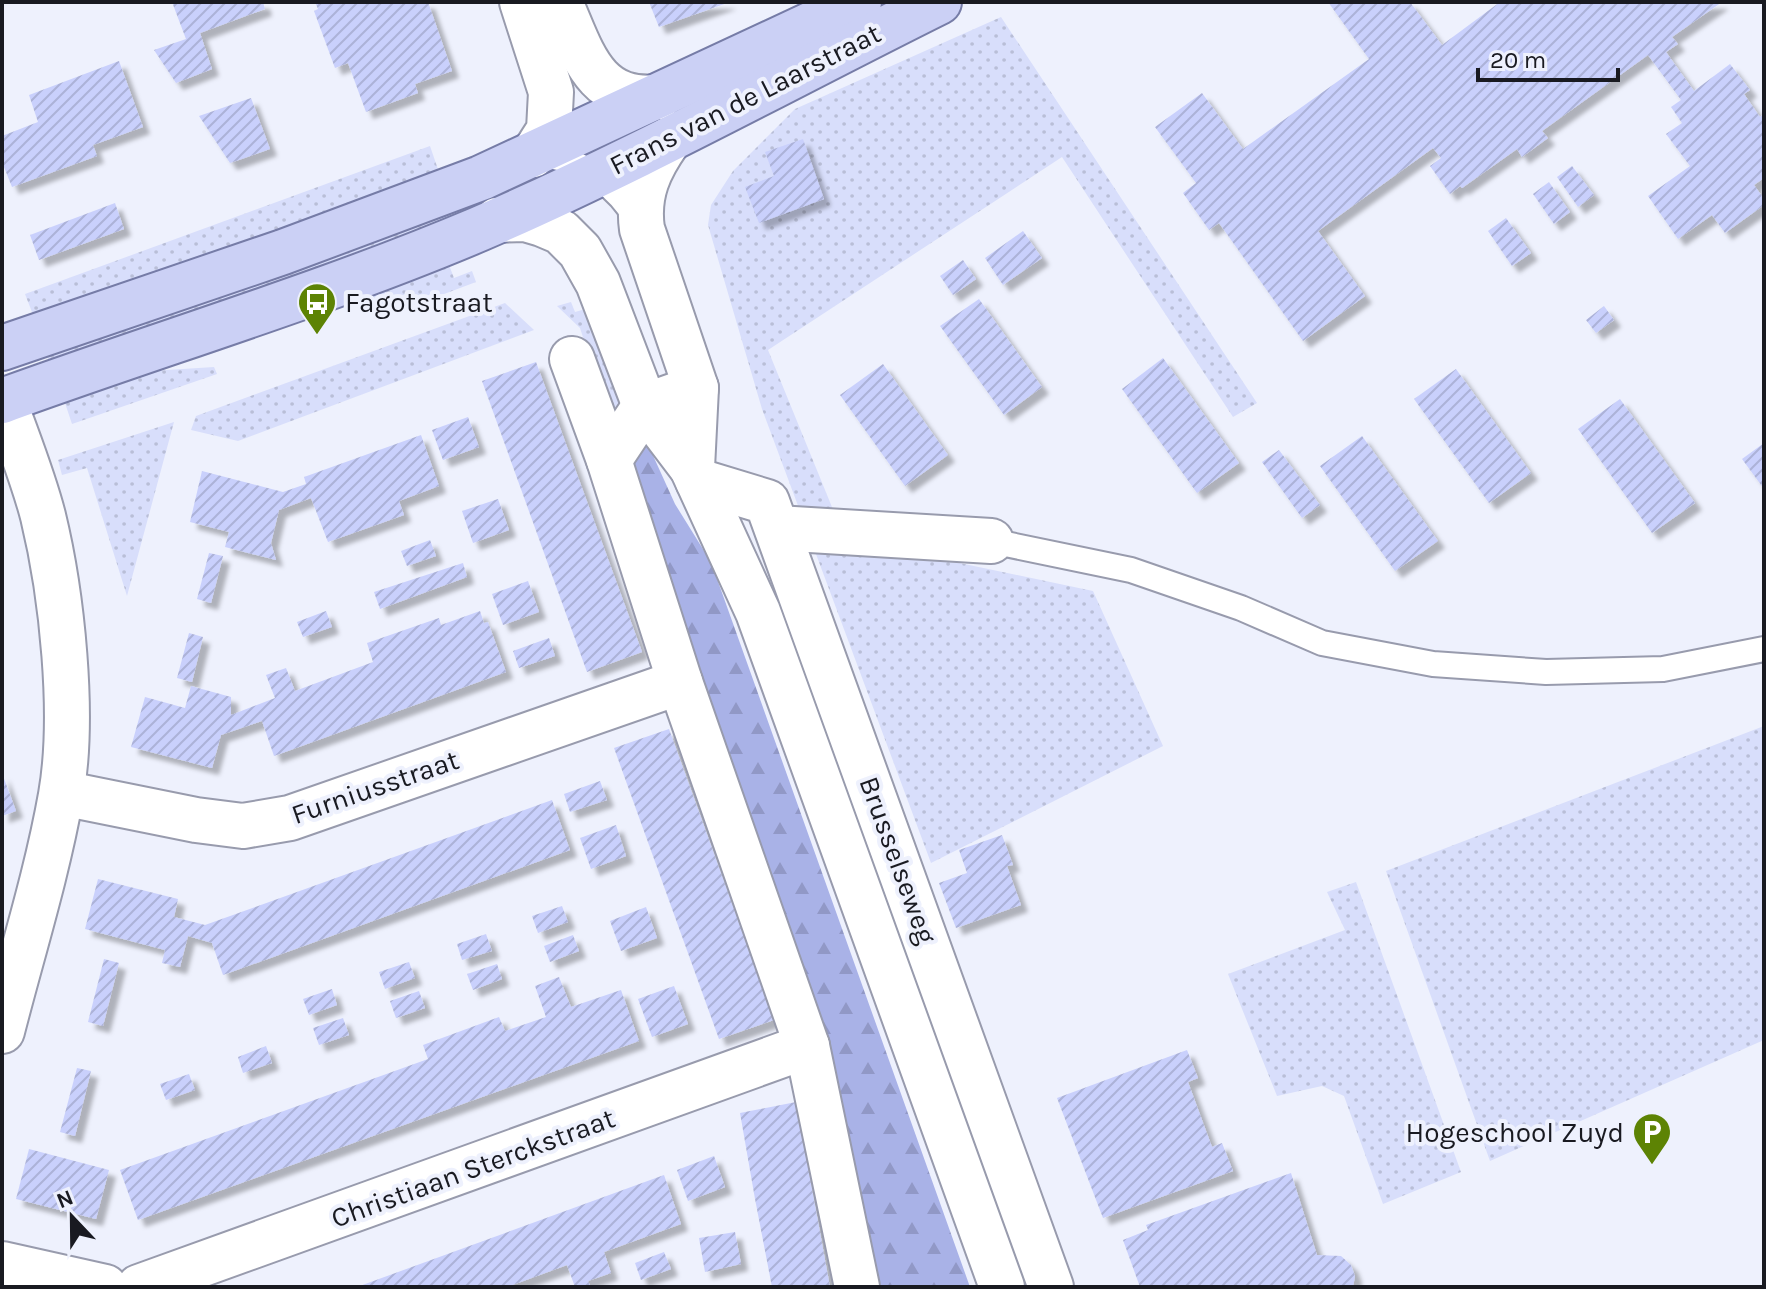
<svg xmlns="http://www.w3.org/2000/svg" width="1766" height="1289" viewBox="0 0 1766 1289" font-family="Karla,sans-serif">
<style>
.green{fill:url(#green-dots)}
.forest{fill:url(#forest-firs)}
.building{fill:url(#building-hatch);filter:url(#shadow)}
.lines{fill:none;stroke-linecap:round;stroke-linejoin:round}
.lane-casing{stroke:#989bad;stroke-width:28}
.street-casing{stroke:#989bad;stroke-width:48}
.secondary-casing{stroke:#989bad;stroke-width:48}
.primary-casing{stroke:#767ca7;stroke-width:48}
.lane{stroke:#fff;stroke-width:24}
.street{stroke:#fff;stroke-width:44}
.secondary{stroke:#fff;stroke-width:44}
.primary{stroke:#cbd0f5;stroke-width:44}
.labels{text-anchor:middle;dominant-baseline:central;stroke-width:8;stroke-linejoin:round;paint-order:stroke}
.street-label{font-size:28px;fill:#191a21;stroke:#eef1fd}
.poi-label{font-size:28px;fill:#191a21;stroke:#eef1fd;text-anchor:start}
</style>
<defs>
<pattern id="green-dots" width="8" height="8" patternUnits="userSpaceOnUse" patternTransform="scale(2)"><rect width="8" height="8" fill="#d8defb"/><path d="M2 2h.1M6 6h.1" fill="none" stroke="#b9bed7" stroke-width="1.8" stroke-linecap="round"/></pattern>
<pattern id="forest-firs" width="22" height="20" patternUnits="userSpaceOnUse" patternTransform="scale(2)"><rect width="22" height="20" fill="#a9b2e7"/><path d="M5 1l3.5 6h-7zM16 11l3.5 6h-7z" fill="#9198c6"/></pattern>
<pattern id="building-hatch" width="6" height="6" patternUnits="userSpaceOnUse" patternTransform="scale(2)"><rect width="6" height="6" fill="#c9d0fc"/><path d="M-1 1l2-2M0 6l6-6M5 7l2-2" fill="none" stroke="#acb2d8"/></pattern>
<filter id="shadow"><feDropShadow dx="7" dy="7" stdDeviation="2" flood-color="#0004"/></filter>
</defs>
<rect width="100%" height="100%" fill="#eef1fd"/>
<g class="green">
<polygon points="1001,17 1257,403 1233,417 1062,157 768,350 845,539 1093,591 1163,746 931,863 762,409 708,225 711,205 733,171 795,109"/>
<polygon points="430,146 442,181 37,325 25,294"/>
<polygon points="447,207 454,225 51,367 45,350"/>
<polygon points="446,257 454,278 472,271 476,282 375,320 363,290"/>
<polygon points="571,302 575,312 589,308 622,395 617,408 613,411 605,405 580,328 557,306"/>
<polygon points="505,303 534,330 238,441 191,430 196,416"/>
<polygon points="214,367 217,374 72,424 63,397 120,373"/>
<polygon points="174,422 127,596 87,468 62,475 58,460"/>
<polygon points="1764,726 1764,1040 1490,1161 1386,871"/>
<polygon points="1356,882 1461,1172 1383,1204 1344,1096 1322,1086 1277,1096 1228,974 1345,930 1327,892"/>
</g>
<polygon class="forest" points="646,440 675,504 711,562 970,1287 870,1287 630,463"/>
<g class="building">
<polygon points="172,2 263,2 265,9 200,33 212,69 176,83 154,50 186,39"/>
<polygon points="315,2 428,2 452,71 415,84 418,93 366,112 348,63 335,68 314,11 318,9"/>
<polygon points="649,2 730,2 659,27"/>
<polygon points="1328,2 1410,2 1442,45 1500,2 1722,2 1672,37 1678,44 1666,52 1694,91 1730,64 1750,90 1744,94 1760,117 1764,114 1764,178 1754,185 1764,199 1764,205 1725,233 1712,215 1678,239 1648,196 1690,166 1666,134 1682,123 1671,107 1681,100 1648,55 1542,131 1548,138 1522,157 1517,149 1462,188 1460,186 1450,194 1430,166 1441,158 1433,148 1318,231 1365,296 1303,341 1219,223 1209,230 1183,193 1196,183 1155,127 1202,93 1243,149 1369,59"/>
<polygon points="119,61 143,127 93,145 97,156 12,187 2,162 2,136 38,122 29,95"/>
<polygon points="251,98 270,149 230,163 199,116"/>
<polygon points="803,139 824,199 759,223 745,187 774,176 765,152"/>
<polygon points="1572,166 1594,195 1578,207 1557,177"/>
<polygon points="1549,182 1570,212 1554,224 1533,194"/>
<polygon points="115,203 124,229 39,260 30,235"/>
<polygon points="1506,218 1531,253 1512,266 1488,231"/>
<polygon points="1023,231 1042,258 1003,285 985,258"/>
<polygon points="963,260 976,279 953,295 940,276"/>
<polygon points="979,299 1042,387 1004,415 940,326"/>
<polygon points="1604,306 1614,320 1596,333 1586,320"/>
<polygon points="1163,358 1239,463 1197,493 1122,389"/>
<polygon points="536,362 642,652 587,672 482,381"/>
<polygon points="883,364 948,455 905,486 840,395"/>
<polygon points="1456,369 1531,473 1489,503 1414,399"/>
<polygon points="1620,399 1695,503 1652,533 1578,429"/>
<polygon points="468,417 479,447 443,460 432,430"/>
<polygon points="421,435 439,486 399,501 404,515 328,542 311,498 279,510 271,543 276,560 225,547 229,532 190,522 202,471 283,492 306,484 304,477"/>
<polygon points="1362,436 1438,541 1395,571 1320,466"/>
<polygon points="1764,443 1764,489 1742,459"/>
<polygon points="1279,450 1320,505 1302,518 1262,462"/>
<polygon points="498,499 509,530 473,543 462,511"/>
<polygon points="430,540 436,556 407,566 401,551"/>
<polygon points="209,553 223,556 211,603 197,599"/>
<polygon points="463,563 467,577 380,609 374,592"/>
<polygon points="528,581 539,612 503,625 492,594"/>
<polygon points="326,611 332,627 303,637 297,622"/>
<polygon points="480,611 484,623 488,622 506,672 274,756 262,721 221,735 212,768 131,747 145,697 185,708 191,686 231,697 231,715 275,698 266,675 286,668 295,691 373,662 367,643 439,618 441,625"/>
<polygon points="189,633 203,637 192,682 177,678"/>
<polygon points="549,638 555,656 519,668 513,651"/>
<polygon points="669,729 774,1020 719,1039 614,748"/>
<polygon points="2,773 16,811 2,816"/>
<polygon points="600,781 607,800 570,812 564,794"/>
<polygon points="552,800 570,850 223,975 212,943 188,936 180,967 162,963 165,950 85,929 98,879 178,899 174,917 205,925"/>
<polygon points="616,825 626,856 591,869 580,838"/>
<polygon points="1002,835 1013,865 1007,866 1021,905 956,928 939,883 967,873 959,850"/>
<polygon points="562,906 568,922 538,933 532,916"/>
<polygon points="646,907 657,938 621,951 610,921"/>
<polygon points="486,934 492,951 462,960 457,944"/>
<polygon points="573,935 579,951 550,962 544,946"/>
<polygon points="104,959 119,963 103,1026 88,1022"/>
<polygon points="409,962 415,978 385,989 379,972"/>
<polygon points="497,964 502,979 473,990 467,974"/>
<polygon points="559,977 571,1007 621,990 639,1041 138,1220 120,1170 428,1059 423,1045 499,1017 505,1031 546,1017 535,986"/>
<polygon points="674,986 688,1024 652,1037 638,999"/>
<polygon points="332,989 337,1005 309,1015 303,999"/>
<polygon points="419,991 425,1008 396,1018 390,1001"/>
<polygon points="343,1018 349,1035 319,1045 313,1028"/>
<polygon points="266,1046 272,1063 243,1073 238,1057"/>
<polygon points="1187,1050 1198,1078 1188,1082 1212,1147 1222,1143 1233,1171 1103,1218 1057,1098"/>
<polygon points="77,1068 91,1071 75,1136 60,1132"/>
<polygon points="189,1074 195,1090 166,1100 160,1084"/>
<polygon points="796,1102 812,1189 830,1287 772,1287 755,1199 740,1113"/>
<polygon points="29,1149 109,1170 96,1219 16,1199"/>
<polygon points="714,1156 725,1187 688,1201 677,1170"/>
<polygon points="1291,1173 1317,1255 1341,1256 1351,1265 1355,1276 1353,1287 1140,1287 1123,1240 1148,1230 1146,1225"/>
<polygon points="664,1175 681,1224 604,1252 611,1273 588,1281 591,1287 575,1287 567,1265 507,1287 357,1287"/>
<polygon points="735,1232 741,1264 705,1272 699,1238"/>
<polygon points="664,1252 671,1269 641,1280 635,1263"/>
</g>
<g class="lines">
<defs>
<g id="lane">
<path d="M538,155C579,156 620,188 639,223"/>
<polyline points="991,541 1131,570 1241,608 1322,643 1433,664 1546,672 1663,669 1764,649"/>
</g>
<g id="street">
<polyline points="572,359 609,460 680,682 807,1046 857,1287"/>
<polyline points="609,460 645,406 696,388"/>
<polyline points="698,481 767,502 1051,1287"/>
<polyline points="777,528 991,541"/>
<polyline points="62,793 196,820 243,826 290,818 680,682"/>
<path d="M2,1031C22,953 47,874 61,795C75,715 62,594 43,516C33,477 17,438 4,401"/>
<polyline points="2,1264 105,1287"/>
<polyline points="139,1287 807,1046"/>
</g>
<g id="secondary">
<polyline points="522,2 551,92 549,130 533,155"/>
<path d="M560,2C582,51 593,104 659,97"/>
<path d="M669,140C649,168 637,194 642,229L696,388L692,468"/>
<polyline points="497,220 525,219 542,224 561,232 580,251 598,283 645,406 692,468 758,612 1002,1287"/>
</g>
<g id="primary">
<polyline points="2,348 283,252 481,178 859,2"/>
<path d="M2,401C161,343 323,295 479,229C636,161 786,78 939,2"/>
</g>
</defs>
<use href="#lane" class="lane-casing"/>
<use href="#street" class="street-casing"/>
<use href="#secondary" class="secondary-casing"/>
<use href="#primary" class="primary-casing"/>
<use href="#lane" class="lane"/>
<use href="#street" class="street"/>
<use href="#secondary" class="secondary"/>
<use href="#primary" class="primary"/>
</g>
<defs>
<symbol id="bus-pin" viewBox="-11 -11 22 30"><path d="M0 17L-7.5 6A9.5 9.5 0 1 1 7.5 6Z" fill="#5d8304" stroke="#eef1fd"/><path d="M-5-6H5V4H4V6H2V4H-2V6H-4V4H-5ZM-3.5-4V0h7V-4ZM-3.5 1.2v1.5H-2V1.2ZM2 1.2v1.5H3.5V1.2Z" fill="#fff"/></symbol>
<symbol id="parking-pin" viewBox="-11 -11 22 30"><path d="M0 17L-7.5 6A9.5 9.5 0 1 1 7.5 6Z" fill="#5d8304" stroke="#eef1fd"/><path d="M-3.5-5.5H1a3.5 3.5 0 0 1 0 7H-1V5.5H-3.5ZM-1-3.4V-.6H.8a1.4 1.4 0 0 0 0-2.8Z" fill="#fff"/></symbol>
</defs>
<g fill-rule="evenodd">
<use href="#bus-pin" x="295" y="280" width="44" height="60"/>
<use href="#parking-pin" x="1630" y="1110" width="44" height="60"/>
</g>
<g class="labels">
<g class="street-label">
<text transform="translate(745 99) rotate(-27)">Frans van de Laarstraat</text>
<text transform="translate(375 787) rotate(-19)">Furniusstraat</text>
<text transform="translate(898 860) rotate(70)">Brusselseweg</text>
<text transform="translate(473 1168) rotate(-20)">Christiaan Sterckstraat</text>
</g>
<g class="poi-label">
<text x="345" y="302">Fagotstraat</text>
<text x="1624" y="1132" text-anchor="end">Hogeschool Zuyd</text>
</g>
</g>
<rect width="1766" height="1289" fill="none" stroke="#191a21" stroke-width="8"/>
<g transform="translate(72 1217) rotate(338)" stroke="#eef1fd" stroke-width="6" paint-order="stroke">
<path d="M0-6L14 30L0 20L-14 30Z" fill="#191a21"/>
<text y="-12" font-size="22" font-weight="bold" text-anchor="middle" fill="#191a21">N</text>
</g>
<path d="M1478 68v12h140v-12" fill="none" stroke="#191a21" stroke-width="4"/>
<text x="1490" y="68" font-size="24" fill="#191a21" stroke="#eef1fd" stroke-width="6" paint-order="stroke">20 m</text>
</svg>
